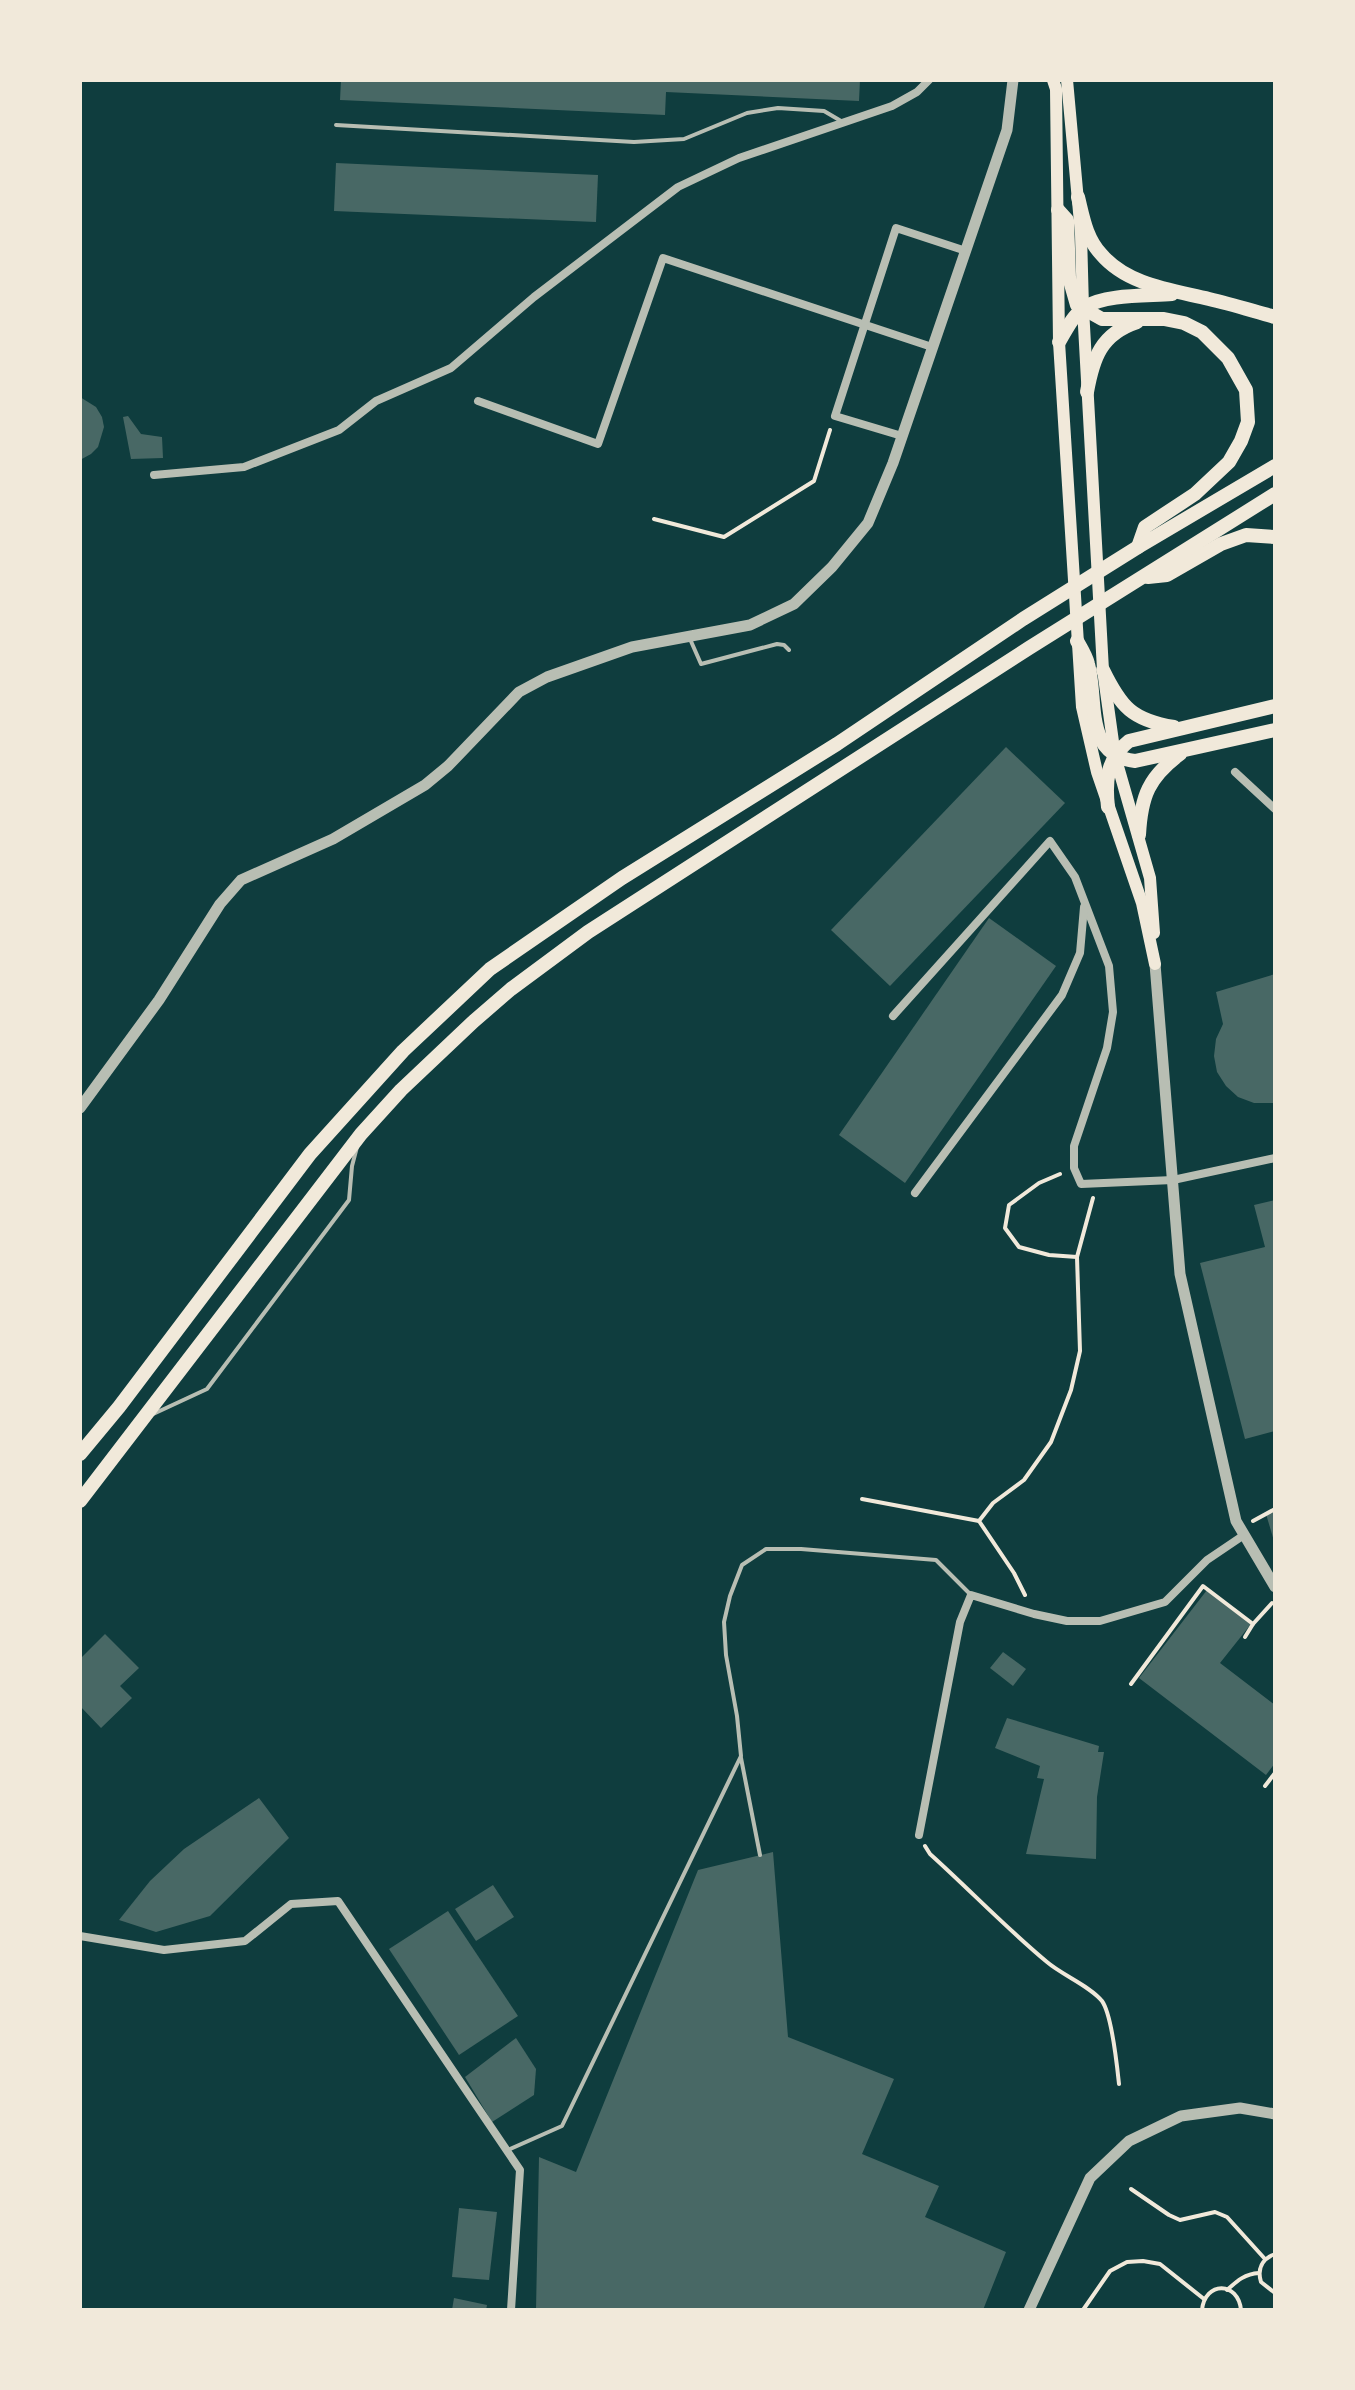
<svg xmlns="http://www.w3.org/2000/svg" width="1355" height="2390" viewBox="0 0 1355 2390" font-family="'Archivo Narrow',sans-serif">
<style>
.building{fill:#486865}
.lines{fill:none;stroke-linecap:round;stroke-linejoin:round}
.path{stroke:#f1e9da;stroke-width:4}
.service{stroke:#b8beb3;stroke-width:4}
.minor{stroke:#b8beb3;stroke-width:8}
.tertiary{stroke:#b8beb3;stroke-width:11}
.secondary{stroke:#f1e9da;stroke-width:12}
.trunk{stroke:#f1e9da;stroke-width:14}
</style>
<rect width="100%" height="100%" fill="#0f3d3e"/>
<g class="building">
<polygon points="341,80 860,80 859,101 666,92 665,115 340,100"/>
<polygon points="336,163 598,175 596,222 334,211"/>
<polygon points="80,397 96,407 102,417 104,427 98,447 91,454 80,460"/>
<polygon points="128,416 141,434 162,437 163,458 131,459 123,417"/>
<polygon points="1006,747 1065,803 890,986 831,930"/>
<polygon points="989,918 1056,966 905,1183 839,1135"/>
<polygon points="1275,974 1275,1103 1254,1103 1238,1097 1226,1086 1217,1072 1214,1056 1216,1039 1223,1024 1216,992"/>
<polygon points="1275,1200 1275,1431 1245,1439 1200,1263 1265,1247 1254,1205"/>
<polygon points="1275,1509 1275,1541 1274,1541 1266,1514"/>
<polygon points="1207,1590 1251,1624 1220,1663 1275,1705 1275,1763 1266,1775 1139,1678"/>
<polygon points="105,1634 139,1668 120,1686 132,1698 101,1728 80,1706 80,1659"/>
<polygon points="1003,1652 1026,1669 1013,1686 990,1668"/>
<polygon points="1007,1718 1099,1746 1098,1752 1104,1752 1097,1797 1096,1859 1026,1854 1044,1779 1037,1778 1040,1766 995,1748"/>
<polygon points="259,1798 289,1838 210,1916 156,1932 119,1920 150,1881 184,1849"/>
<polygon points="773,1852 788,2037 894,2079 862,2154 939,2186 925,2217 1006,2252 983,2310 536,2310 539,2157 576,2172 698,1870"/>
<polygon points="493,1885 514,1917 476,1941 455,1909"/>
<polygon points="448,1911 518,2016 459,2055 389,1949"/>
<polygon points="516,2038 536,2069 534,2095 492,2122 465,2077"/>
<polygon points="459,2208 497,2212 489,2280 452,2277"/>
<polygon points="454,2298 487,2305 486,2310 452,2310"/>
</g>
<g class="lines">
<g class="path">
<polyline points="654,519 724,537 814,481 830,430"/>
<polyline points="1060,1174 1039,1183 1009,1205 1005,1228 1019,1247 1049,1255 1077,1257"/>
<polyline points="862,1499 979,1521"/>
<polyline points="1253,1521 1275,1509"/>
<polyline points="1025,1595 1014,1573 979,1521 993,1503 1024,1480 1051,1442 1071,1390 1080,1351 1077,1257 1093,1198"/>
<polyline points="1245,1637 1253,1624"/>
<polyline points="1131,1684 1203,1586 1253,1624 1272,1603"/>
<polyline points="1265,1786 1275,1773"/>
<path d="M925,1846L930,1854C970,1890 1006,1928 1047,1962C1062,1975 1090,1986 1102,2001C1112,2015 1117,2065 1119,2084"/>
<polyline points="1131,2189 1169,2215 1180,2220 1215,2212 1227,2217 1265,2259"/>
<path d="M1275,2254C1262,2259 1257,2269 1261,2282L1275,2293"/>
<path d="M1227,2290C1238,2280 1245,2274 1259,2273"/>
<polyline points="1083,2310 1110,2271 1127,2262 1143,2261 1160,2264 1204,2299"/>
<path d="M1202,2310C1205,2281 1238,2281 1241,2310"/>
</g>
<g class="service">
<polyline points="336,125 634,142 684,139 747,113 778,108 824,111 841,121"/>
<polyline points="690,639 701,664 777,644 784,645 789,650"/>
<polyline points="151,1415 207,1389 349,1200 352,1166 357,1147"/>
<polyline points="741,1758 760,1855"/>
<polyline points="508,2150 562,2126 741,1756 737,1716 726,1655 724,1622 730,1596 742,1565 766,1549 801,1549 936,1560 971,1595"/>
</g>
<g class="minor">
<polyline points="478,401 598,444 663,258 932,347"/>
<polyline points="902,436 835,416 896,228 966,251"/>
<polyline points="154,475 244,467 339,430 376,401 451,368 534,297 678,187 739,158 892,106 917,92 929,80"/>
<polyline points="1235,772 1275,809"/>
<polyline points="893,1016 1050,841 1075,877 1109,966 1113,1012 1107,1048 1074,1146 1074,1168 1081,1184 1173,1180 1275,1158"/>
<polyline points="915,1193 1062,995 1080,953 1084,907"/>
<polyline points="919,1835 960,1622 971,1595 1034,1614 1067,1621 1100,1621 1165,1602 1207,1560 1244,1535"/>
<polyline points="80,1936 164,1950 245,1941 291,1904 338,1901 520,2170 511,2310"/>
</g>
<g class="tertiary">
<polyline points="1155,964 1180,1274 1236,1521 1275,1587"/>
<polyline points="80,1108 159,1000 220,904 241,880 333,839 425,785 448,766 519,692 547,677 632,647 750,625 794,604 832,567 868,523 893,463 1007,130 1013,80"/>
<polyline points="1029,2310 1090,2178 1129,2141 1181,2116 1240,2108 1275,2114"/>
</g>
<g class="secondary">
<polyline points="1053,80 1056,89 1059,342 1082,707 1097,772 1142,903 1155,964"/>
<polyline points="1067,80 1081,234 1083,308 1103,670 1115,756 1150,878 1154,933"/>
</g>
<g class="trunk">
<path d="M1078,197C1083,217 1086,238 1101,254C1127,285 1172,290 1209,299C1231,304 1253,311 1275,317"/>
<polyline points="1058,210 1067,220 1069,277 1077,305 1102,319 1164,319 1184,323 1202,332 1228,358 1246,390 1248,422 1241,441 1229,462 1195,494 1145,527 1138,547"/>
<path d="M1059,342C1066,330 1073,315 1085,307C1105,294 1148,296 1172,294"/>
<path d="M1087,392C1093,358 1101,334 1137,322"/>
<polyline points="1148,577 1167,575 1221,544 1246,535 1275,537"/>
<path d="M1077,641C1081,648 1086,656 1088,664C1098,700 1083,755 1135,761L1275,730"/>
<path d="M1103,670C1121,707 1132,720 1174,727"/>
<path d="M1108,807C1105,781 1107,758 1129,741L1275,706"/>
<path d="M1139,835C1141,796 1149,777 1180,754"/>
<polyline points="80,1454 119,1407 310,1154 403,1051 490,969 622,878 837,744 1023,619 1138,547 1275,466"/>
<polyline points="80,1501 361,1134 401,1090 474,1021 511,989 588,932 1029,648 1275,494"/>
</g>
</g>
<rect width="1355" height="2390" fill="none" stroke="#f1e9da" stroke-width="164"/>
</svg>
